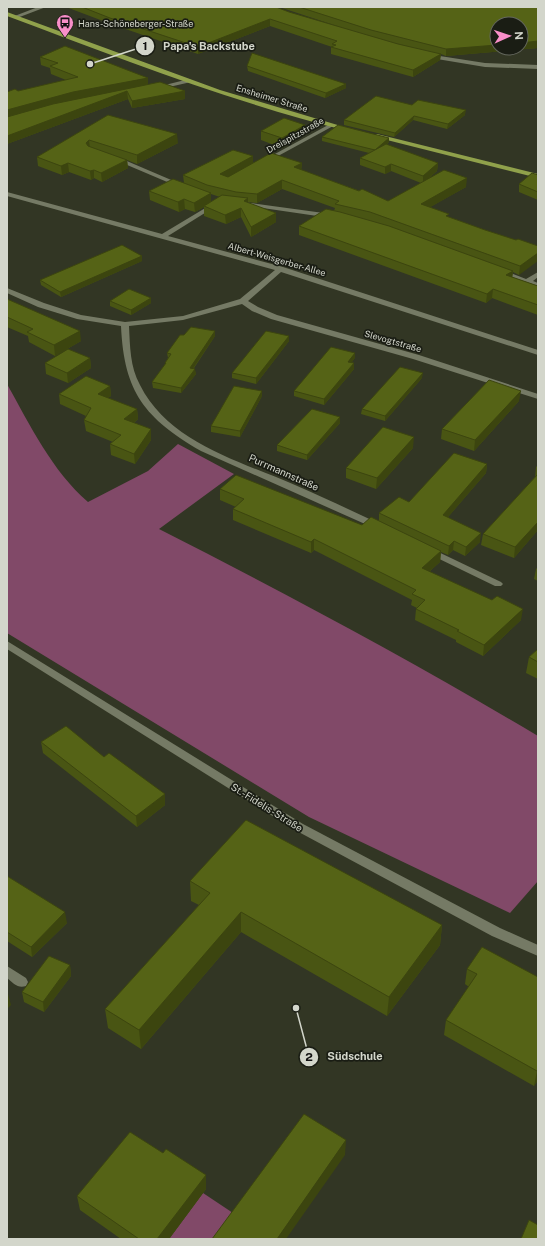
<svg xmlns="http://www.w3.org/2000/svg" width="545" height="1246" viewBox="0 0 545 1246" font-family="'Public Sans',sans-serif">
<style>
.green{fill:#814968}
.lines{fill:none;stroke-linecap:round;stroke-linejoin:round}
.minor{fill:#757a65;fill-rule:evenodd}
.major{fill:#90a14b;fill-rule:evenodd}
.wall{fill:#495513;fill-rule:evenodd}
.shaded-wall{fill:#3c450f}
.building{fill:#556316;stroke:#3c450f}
.labels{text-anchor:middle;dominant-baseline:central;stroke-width:3.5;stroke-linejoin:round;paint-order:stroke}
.far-poi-label{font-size:9px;fill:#d3d6cb;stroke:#1a1d14;text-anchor:start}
.far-street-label{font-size:9px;fill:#d3d6cb;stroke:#1a1d14}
.street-label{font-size:10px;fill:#d3d6cb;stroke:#1a1d14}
.leader{fill:none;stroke:#d3d6cb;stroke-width:1.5}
.callout-dot{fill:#d3d6cb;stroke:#1a1d14;stroke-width:1.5}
.mark-label{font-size:12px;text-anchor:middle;font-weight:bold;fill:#111}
.callout-label{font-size:11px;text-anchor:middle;font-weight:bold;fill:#d3d6cb;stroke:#1a1d14;stroke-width:3.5;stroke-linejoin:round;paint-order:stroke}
</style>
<rect width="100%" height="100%" fill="#323624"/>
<g class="green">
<path d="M7,384C30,425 52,471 88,502L148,471L178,444L234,474L159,529C287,594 414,662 538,736V881L510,913L309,817L7,633Z"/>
<polygon points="203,1193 239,1217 223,1239 169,1239"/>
</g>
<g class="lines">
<g class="minor">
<polygon points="38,7 46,7 17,18 12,17"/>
<polygon points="427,54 485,63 538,65 538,69 485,67 425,57 424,56"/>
<polygon points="189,79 191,80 191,82 156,90 153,88"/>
<polygon points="330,124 335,125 267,162 262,161"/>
<polygon points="115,156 183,185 184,186 179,187 113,159 112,158"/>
<path d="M7,192L162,234L212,204H216V206L168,236L283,267L538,350V355L281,272L248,301L258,307L277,315L419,355L538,394V399L413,359L271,319L252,311L242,304L183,320L129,326C130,346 130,367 140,385C169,443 240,461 295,485C323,497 352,511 380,524L382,526L380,528H374L201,451C145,418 124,393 121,326L77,319L38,307L7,293V288L44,303L81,315L125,322L183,316L240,299L275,270L7,196Z"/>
<polygon points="244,202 331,214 334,216 331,218 242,205 241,204"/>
<polygon points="497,270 503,270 526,279 538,272 538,277 533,281 538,283 538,288 497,274"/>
<polygon points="430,548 501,582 503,584 501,586 495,586 427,553 425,551 427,549"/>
<polygon points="7,641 303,824 500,928 538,945 538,956 492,936 295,830 7,649"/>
<path d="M7,966L26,978L28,982L26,986C18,989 13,983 7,978Z"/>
</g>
<g class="major">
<path d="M7,12L220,90L351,129L348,131C231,102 119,58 7,16Z"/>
<polygon points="377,134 538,174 538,178 375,137 374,136"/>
</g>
</g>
<g class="wall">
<path d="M66,7H276L289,12L343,28L279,7H538V48L446,56L441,54L440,60L413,77L331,54V47H332L270,26L198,54L111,24ZM386,41L415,48L398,44Z"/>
<polygon points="40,57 148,85 185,91 185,99 132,108 128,99 7,144 7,92 18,91 66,80 51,74 50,68 41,65"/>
<polygon points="247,66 346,88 325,98 248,71"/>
<polygon points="412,105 465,115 447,129 413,120 394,137 344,125 344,120"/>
<polygon points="108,115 178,143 137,164 127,160 128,168 102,182 94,178 91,180 69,172 62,175 38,166 37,157"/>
<polygon points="261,131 305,134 282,148 261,140"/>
<path d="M322,137L389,142L386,145L438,163L437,171L428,179L466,187L430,207L449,217L485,230L516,240L538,246L519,275L513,272L512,277L538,286V315L492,298L486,303L299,235V226L334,211L335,208L282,189L257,203L248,202V203L276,213V222L251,237L241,217L226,224L204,216V207L195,212L185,209L179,212L150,200L149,191L184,183L183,175L253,156V163H302L301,170L388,201L421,183L391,171L385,174L360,165V158L369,153L322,141ZM211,194L220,197L211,202Z"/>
<polygon points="538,175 538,200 519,192 519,184"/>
<polygon points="142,261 61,297 41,285 40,280"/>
<polygon points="151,298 151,303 131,315 110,306 110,301"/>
<polygon points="7,299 81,341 55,356 29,342 28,336 7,327"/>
<polygon points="184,335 215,336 194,368 196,374 181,393 153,388 152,382 165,365 165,363 168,358 167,353"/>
<polygon points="289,336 289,341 256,384 232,378 232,373"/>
<polygon points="90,358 91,368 68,383 46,374 45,363"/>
<polygon points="355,358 351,363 354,363 354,369 324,405 294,396 294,391"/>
<polygon points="422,378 385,421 361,414 362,409"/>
<polygon points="110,386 111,396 108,398 137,409 138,419 134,423 151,440 135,464 111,455 110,444 113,442 86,431 84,420 86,416 60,404 59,394"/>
<polygon points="262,396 240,437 211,432 211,426"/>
<polygon points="519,401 474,451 441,439 442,429"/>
<polygon points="340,417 340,423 307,460 277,451 277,445"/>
<polygon points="413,448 376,489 346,478 346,468"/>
<polygon points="487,464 486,473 448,517 480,542 465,556 453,550 448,555 441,552 440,562 429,572 521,620 483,656 456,642 456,640 415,620 416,609 417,608 411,605 412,600 314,550 311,553 233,520 233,509 236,507 220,500 220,489 362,525 379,521 379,513 409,502"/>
<polygon points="538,465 538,530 514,558 481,545 483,534 535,477 536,467"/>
<polygon points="538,567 538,581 534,579 536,569"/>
<polygon points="538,649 538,679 526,673 529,657"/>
<polygon points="41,742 104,757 165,794 165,805 137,827 43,753"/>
<polygon points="7,876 67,923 32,957 7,941"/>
<polygon points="190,881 442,925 440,945 387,1016 241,932 141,1049 108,1028 105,1009 199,905 191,901"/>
<polygon points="70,965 71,976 44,1012 24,1002 22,992"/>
<polygon points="467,969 538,977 538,1080 534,1086 444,1035 446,1020 469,987 465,984"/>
<polygon points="163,1153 206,1175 206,1189 169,1239 121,1239 80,1210 77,1196"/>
</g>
<g class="shaded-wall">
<polygon points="270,19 270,26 198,54 198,47"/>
<polygon points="538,41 538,48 446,56 446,49 497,45 497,48 521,48 521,43"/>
<polygon points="441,54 440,60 413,77 413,70"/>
<polygon points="148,78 148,85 7,118 7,110 73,92"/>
<polygon points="346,84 346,88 325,98 326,93"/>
<polygon points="127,91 128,99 7,144 7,136"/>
<polygon points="185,91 185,99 132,108 132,101"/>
<polygon points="466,110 465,115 447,129 448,124"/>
<polygon points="414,116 413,120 394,137 395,133"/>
<polygon points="305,125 305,134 282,148 282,138"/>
<polygon points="177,134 178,143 137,164 137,155"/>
<polygon points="389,138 389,142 375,155 375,150"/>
<polygon points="89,140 90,149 86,143"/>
<polygon points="253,156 253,164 221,183 220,174"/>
<polygon points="127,160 128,168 102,182 101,173"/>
<polygon points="68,163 69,172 62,175 61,166"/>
<polygon points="302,163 301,172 294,167"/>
<polygon points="438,163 437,171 423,183 423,176"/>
<polygon points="391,164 391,171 385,174 385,167"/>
<polygon points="94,170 94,178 91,180 90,171"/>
<polygon points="467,178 466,187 420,213 421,204"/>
<polygon points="282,180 282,189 257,203 257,194"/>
<polygon points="211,193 211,202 204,206 204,207 195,212 194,203"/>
<polygon points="248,198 248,208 244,201"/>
<polygon points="184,199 185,209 179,212 178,202"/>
<polygon points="241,208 241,217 226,224 225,215"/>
<polygon points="276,213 276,222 251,237 251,227"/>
<polygon points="538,253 538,261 519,275 520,266"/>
<polygon points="142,256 142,261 61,297 60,292"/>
<polygon points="513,271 512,280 506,275"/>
<polygon points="493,289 492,298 486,303 487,294"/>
<polygon points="151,298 151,303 131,315 131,310"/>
<polygon points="80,331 81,341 55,356 54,345"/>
<polygon points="215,331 215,336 190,373 190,368"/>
<polygon points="289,336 289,341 256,384 256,378"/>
<polygon points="355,353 355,358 348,367 348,362"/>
<polygon points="90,358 91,368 68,383 67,373"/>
<polygon points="354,363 354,369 324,405 324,399"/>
<polygon points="195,369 196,374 181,393 181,388"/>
<polygon points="423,373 422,378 385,421 385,416"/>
<polygon points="110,386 111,396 99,404 98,394"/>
<polygon points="262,391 262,396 240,437 240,431"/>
<polygon points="521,391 519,401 474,451 475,440"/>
<polygon points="137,409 138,419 125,430 124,419"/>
<polygon points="340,417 340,423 307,460 307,455"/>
<polygon points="151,429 151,440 135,464 134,454"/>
<polygon points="414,437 413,448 376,489 377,478"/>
<polygon points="487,464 486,473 442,524 443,515"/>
<polygon points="538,522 538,530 514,558 515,547"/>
<polygon points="481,533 480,542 465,556 466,547"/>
<polygon points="314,539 314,550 311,553 311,542"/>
<polygon points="454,541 453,550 448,555 449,546"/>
<polygon points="441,551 440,562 421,579 422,568"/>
<polygon points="523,609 521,620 483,656 484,645"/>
<polygon points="165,794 165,805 137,827 136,816"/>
<polygon points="65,912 67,923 32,957 31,947"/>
<polygon points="241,912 241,932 141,1049 139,1030"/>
<polygon points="442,925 440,945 387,1016 389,997"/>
<polygon points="70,965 71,976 44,1012 43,1002"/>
<polygon points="8,994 11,1005 7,1009 7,996"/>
<polygon points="538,1070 538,1080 534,1086 537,1071"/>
<polygon points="346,1140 345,1155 286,1239 277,1239"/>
<polygon points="206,1175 206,1189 169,1239 157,1239"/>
</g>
<g class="building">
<polygon points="82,7 276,7 289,12 398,44 441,54 413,70 331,47 336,45 332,44 337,41 270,19 198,47 110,18"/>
<polygon points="299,7 538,7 538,41 521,43 521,24 497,24 497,45 446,49 371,30"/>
<polygon points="65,46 148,78 73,92 7,110 7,92 15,89 18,91 78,77 50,66 58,63 40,57"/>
<polygon points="252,53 346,84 326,93 247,66"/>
<polygon points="160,82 185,91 132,101 127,91 7,136 7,117 53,104"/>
<polygon points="376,96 412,105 418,100 466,110 448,124 414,116 395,133 344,120"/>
<polygon points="108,115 177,134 137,155 89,140 86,143 88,146 127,160 101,173 94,170 90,171 68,163 61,166 37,157"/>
<polygon points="284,118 305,125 282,138 261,131"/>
<polygon points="338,125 389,138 375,150 322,137"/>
<polygon points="386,144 438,163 423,176 391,164 385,167 360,158"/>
<polygon points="233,150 253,156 220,174 228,177 271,153 302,163 294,167 359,191 362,189 388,201 444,170 467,178 421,204 449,214 446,216 485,230 516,240 518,239 538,246 538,253 520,266 370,212 335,204 339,201 282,180 257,194 236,192 207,185 183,175"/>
<polygon points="532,173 538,175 538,192 519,184"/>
<polygon points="173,179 211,193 194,203 184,199 178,202 149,191"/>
<polygon points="222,195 248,198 244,201 276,213 251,227 241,208 225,215 204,206"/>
<polygon points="326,209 340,212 389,226 513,271 506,275 538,286 538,305 493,289 487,294 299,226"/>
<polygon points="122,245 142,256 60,292 40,280"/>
<polygon points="129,289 151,298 131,310 110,301"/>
<polygon points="7,299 80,331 54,345 27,332 33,329 7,317"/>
<polygon points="191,327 215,331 190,368 195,369 181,388 152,382 166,363 165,363 171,354 167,353 180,335 184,335"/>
<polygon points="266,331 289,336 256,378 232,373"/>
<polygon points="331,347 355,353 348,362 354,363 324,399 294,391"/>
<polygon points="68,349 90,358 67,373 45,363"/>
<polygon points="400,367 423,373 385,416 362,409"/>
<polygon points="86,376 110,386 98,394 137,409 124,419 151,429 134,454 110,444 121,435 84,420 91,408 59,394"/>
<polygon points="489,380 521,391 475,440 442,429"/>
<polygon points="234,386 262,391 240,431 211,426"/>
<polygon points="312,409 340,417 307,455 277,445"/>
<polygon points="383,427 414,437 377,478 346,468"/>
<polygon points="454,453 487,464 443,515 481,533 466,547 454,541 449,546 379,513 399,497 409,502"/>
<polygon points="538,474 538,522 515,547 483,534"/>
<polygon points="236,475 362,525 371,517 441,551 422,568 492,600 497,596 523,609 484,645 457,631 459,630 416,609 425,600 412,594 416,590 314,539 311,542 233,509 244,499 220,489"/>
<polygon points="538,649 538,662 529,657"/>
<polygon points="66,726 104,757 109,753 165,794 136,816 41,742"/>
<polygon points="246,820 442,925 389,997 241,912 139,1030 105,1009 210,893 190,881"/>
<polygon points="7,876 65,912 31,947 7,932"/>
<polygon points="482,947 538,977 538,1070 537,1071 446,1020 477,974 467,969"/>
<polygon points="49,956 70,965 43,1002 22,992"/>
<polygon points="304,1114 346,1140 277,1239 212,1239"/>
<polygon points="130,1132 163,1153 166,1149 206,1175 157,1239 139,1239 77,1196"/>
<polygon points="529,1220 538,1225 538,1239 521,1239"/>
</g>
<defs>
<symbol id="bus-pin" viewBox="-11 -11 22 30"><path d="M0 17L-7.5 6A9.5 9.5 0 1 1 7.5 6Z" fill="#f98fc9" stroke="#1a1d14"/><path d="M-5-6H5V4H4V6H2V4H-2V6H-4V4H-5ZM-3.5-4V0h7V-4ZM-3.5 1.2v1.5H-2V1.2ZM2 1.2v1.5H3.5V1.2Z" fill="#111"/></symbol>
</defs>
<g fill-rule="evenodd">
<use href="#bus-pin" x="55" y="13" width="20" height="27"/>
</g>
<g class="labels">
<g class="far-poi-label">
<text x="78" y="23">Hans-Schöneberger-Straße</text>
</g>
<g class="far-street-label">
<text transform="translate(272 98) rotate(17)">Ensheimer Straße</text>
<text transform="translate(295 135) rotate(-29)">Dreispitzstraße</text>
<text transform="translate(277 259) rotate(16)">Albert-Weisgerber-Allee</text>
<text transform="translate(393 341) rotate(16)">Slevogtstraße</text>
</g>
<g class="street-label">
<text transform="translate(284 472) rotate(24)">Purrmannstraße</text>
<text transform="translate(267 807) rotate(32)">St.-Fidelis-Straße</text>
</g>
</g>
<path class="leader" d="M90 64L145 46M296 1008L309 1057"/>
<g class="callout-dot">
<circle cx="90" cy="64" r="4"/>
<circle cx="296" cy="1008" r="4"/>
<circle cx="145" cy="46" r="10"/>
<circle cx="309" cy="1057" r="10"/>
</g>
<g class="mark-label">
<text x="145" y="50">1</text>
<text x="309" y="1061">2</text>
</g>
<g class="callout-label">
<text x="209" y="50">Papa's Backstube</text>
<text x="355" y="1060">Südschule</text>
</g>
<rect width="545" height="1246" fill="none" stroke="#d3d6cb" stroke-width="16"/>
<g transform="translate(509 36) rotate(87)"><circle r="19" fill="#1a1d14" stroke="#64675d"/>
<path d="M0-3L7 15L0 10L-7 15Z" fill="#f98fc9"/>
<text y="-6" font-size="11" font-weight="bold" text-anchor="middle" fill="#d3d6cb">N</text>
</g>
</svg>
